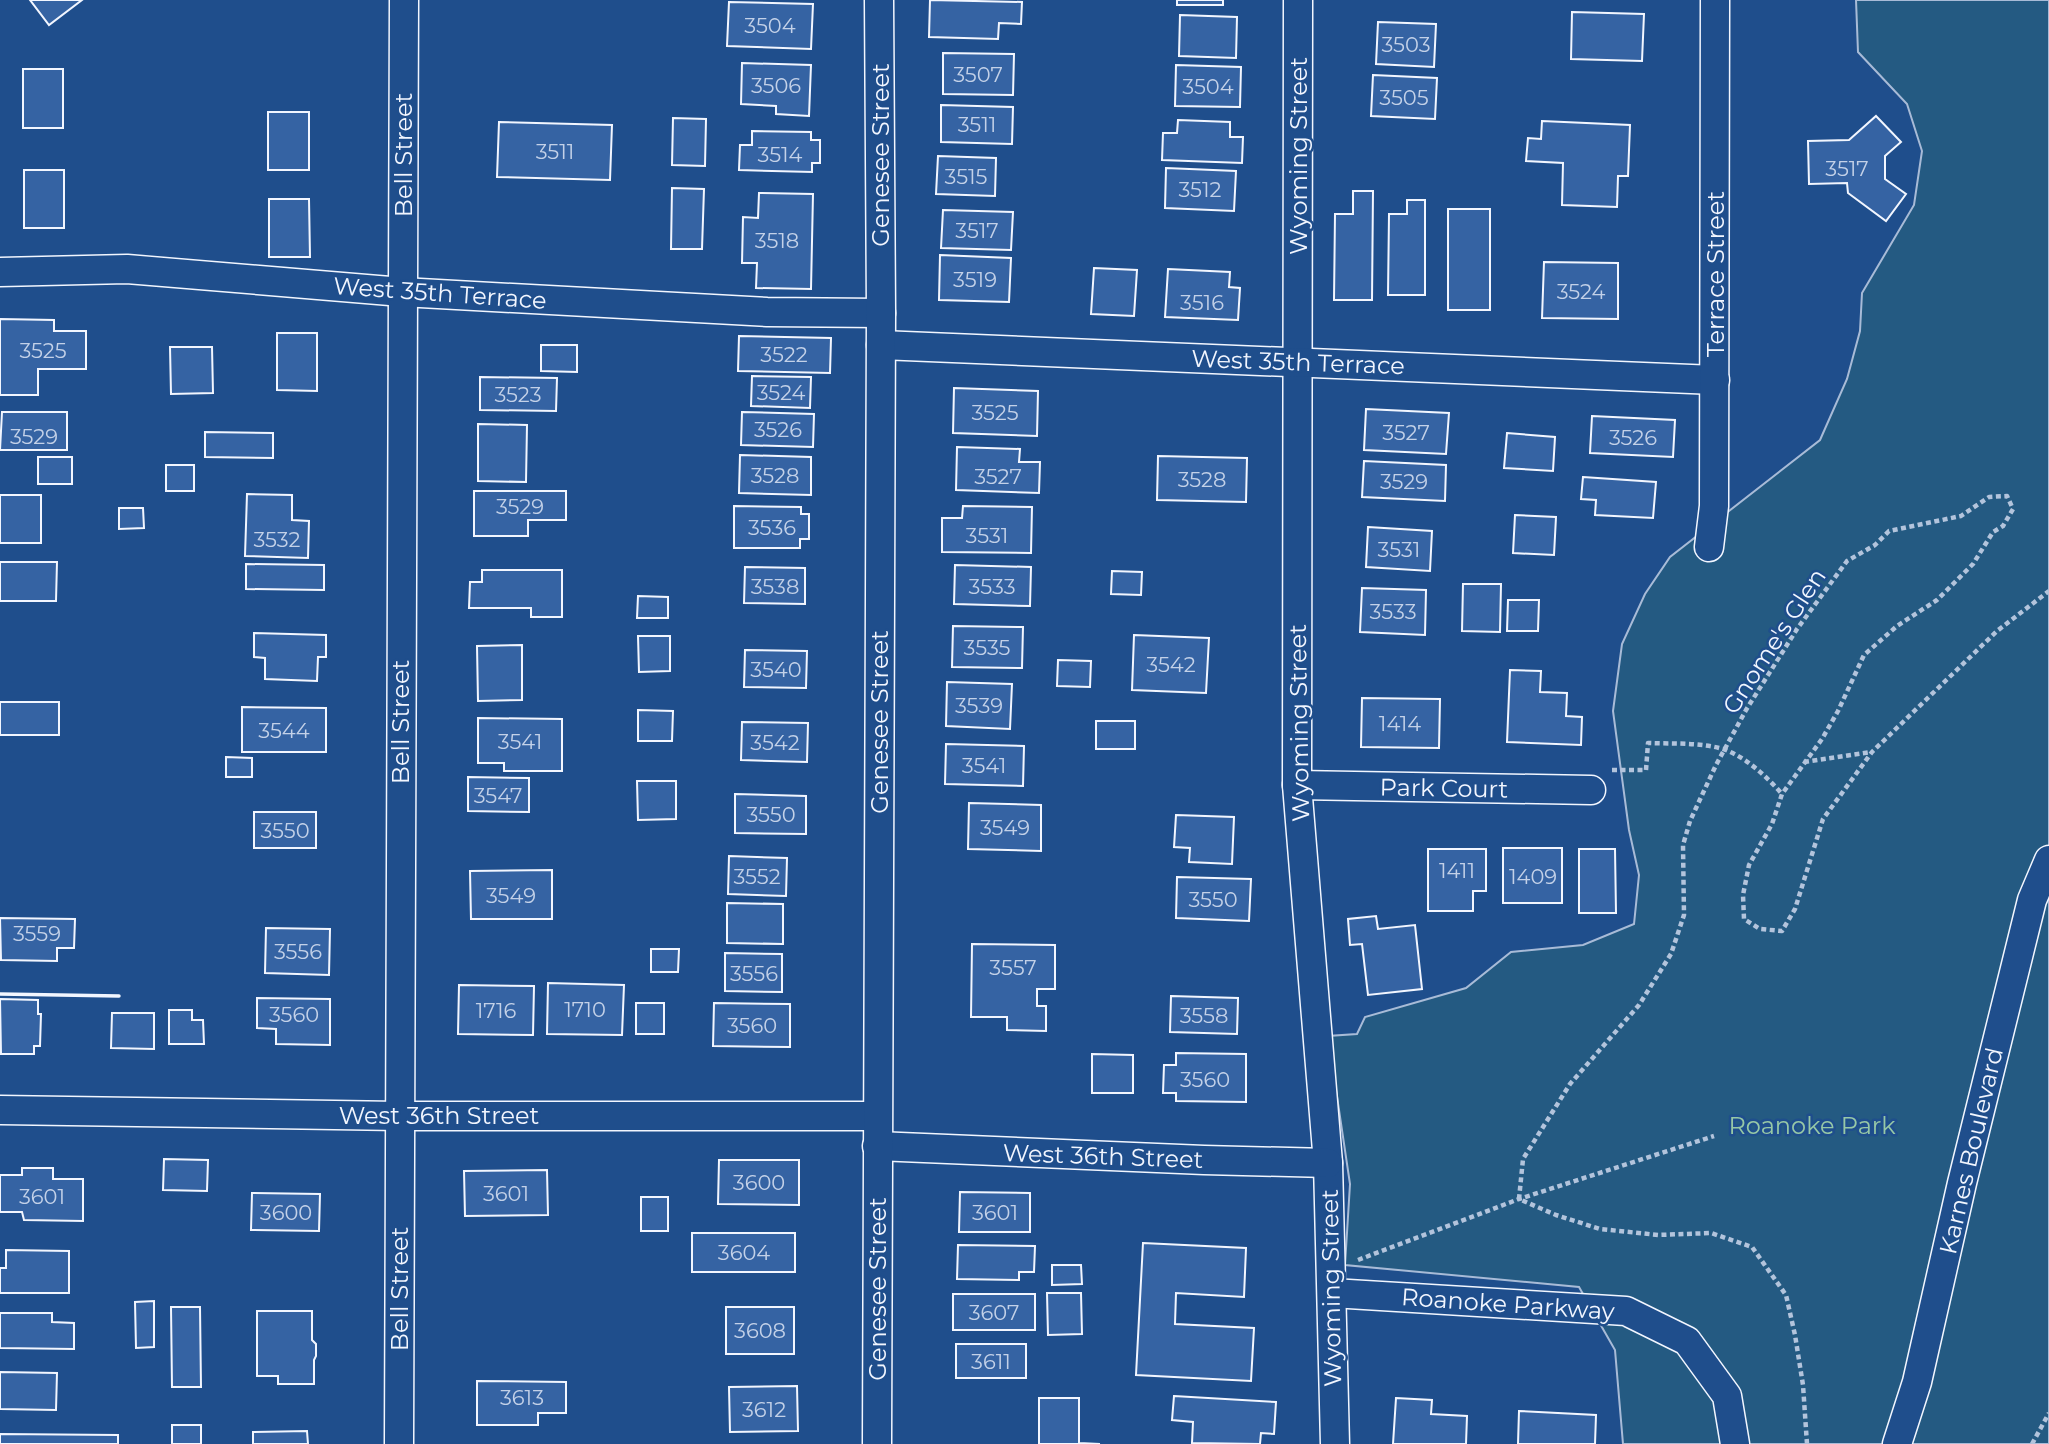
<svg xmlns="http://www.w3.org/2000/svg" width="2049" height="1444" viewBox="0 0 2049 1444" font-family="Montserrat,sans-serif">
<style>
.green{fill:#245a82;stroke:#a8bbd7;stroke-width:2}
.building{fill:#3563a3;stroke:#f2f6ff;stroke-width:2}
.lines{fill:none;stroke-linecap:round;stroke-linejoin:round}
.street-casing{stroke:#f2f6ff;stroke-width:31}
.path{stroke:#b3c4dc;stroke-width:4.5;stroke-dasharray:5 3.5;stroke-linecap:butt}
.street{stroke:#1f4e8c;stroke-width:28}
.wall{stroke:#f2f6ff;stroke-width:3.5}
.labels{text-anchor:middle;dominant-baseline:central;stroke-width:5;stroke-linejoin:round;paint-order:stroke}
.number-label{font-size:21px;fill:#c3d1e8}
.street-label{font-size:24px;fill:#f2f6ff;stroke:#1f4e8c}
.park-label{font-size:24px;fill:#97c8a6;stroke:#1f4e8c}
</style>
<rect width="100%" height="100%" fill="#1f4e8c"/>
<polygon class="green" points="1856,0 2049,0 2049,1444 1623,1444 1615,1350 1579,1287 1345,1265 1350,1184 1328,1036 1357,1034 1365,1017 1466,988 1511,952 1583,945 1634,924 1639,875 1629,830 1613,711 1622,644 1645,594 1670,557 1820,440 1847,379 1860,331 1862,293 1914,205 1922,151 1907,104 1858,52"/>
<g class="building">
<polygon points="30,0 82,0 49,25"/>
<polygon points="930,0 1022,2 1021,24 999,23 998,39 929,37"/>
<rect x="1177" y="0" width="46" height="5"/>
<polygon points="729,2 813,4 811,49 727,46"/>
<polygon points="1572,12 1644,14 1642,61 1571,59"/>
<polygon points="1180,15 1237,17 1236,58 1179,56"/>
<polygon points="1378,22 1436,24 1434,67 1376,64"/>
<polygon points="943,53 1014,54 1013,95 943,94"/>
<polygon points="742,63 811,65 809,116 776,114 776,106 741,104"/>
<polygon points="1176,65 1241,67 1240,107 1175,106"/>
<rect x="23" y="69" width="40" height="59"/>
<polygon points="1373,75 1437,78 1435,119 1371,116"/>
<polygon points="941,105 1013,107 1012,144 941,142"/>
<rect x="268" y="112" width="41" height="58"/>
<polygon points="1876,116 1901,142 1885,156 1885,179 1906,194 1886,221 1848,193 1847,183 1809,184 1808,141 1849,140"/>
<polygon points="673,118 706,119 705,166 672,165"/>
<polygon points="1178,120 1230,122 1230,137 1243,137 1242,163 1162,160 1163,133 1177,133"/>
<polygon points="1542,121 1630,125 1628,176 1618,176 1617,207 1562,205 1563,163 1526,161 1528,138 1541,139"/>
<polygon points="499,122 612,125 610,180 497,177"/>
<polygon points="752,131 811,132 811,140 820,140 820,163 812,163 812,172 739,170 740,145 752,145"/>
<polygon points="938,156 996,158 995,196 936,194"/>
<polygon points="1166,168 1236,171 1234,211 1165,208"/>
<rect x="24" y="170" width="40" height="58"/>
<polygon points="672,188 704,189 702,249 671,249"/>
<polygon points="1353,191 1373,191 1372,300 1334,300 1335,214 1353,214"/>
<polygon points="759,193 813,194 811,289 756,288 757,263 742,263 743,217 758,218"/>
<polygon points="269,199 309,199 310,257 269,257"/>
<polygon points="1407,200 1425,200 1425,295 1388,295 1389,214 1407,214"/>
<rect x="1448" y="209" width="42" height="101"/>
<polygon points="943,210 1013,212 1011,250 941,248"/>
<polygon points="940,255 1011,258 1009,302 939,300"/>
<polygon points="1544,262 1618,263 1618,319 1542,318"/>
<polygon points="1094,268 1137,270 1134,316 1091,314"/>
<polygon points="1168,269 1230,272 1229,287 1240,288 1238,320 1165,317"/>
<polygon points="0,319 54,320 54,331 86,331 86,369 38,369 38,395 0,395"/>
<polygon points="277,333 317,333 317,391 277,390"/>
<polygon points="739,336 831,338 830,373 738,371"/>
<polygon points="541,345 577,345 577,372 541,371"/>
<polygon points="170,347 212,347 213,393 171,394"/>
<polygon points="752,376 811,377 810,408 751,406"/>
<polygon points="480,377 557,378 556,411 480,410"/>
<polygon points="954,388 1038,391 1037,436 953,433"/>
<polygon points="1366,409 1449,413 1446,454 1364,450"/>
<polygon points="2,412 67,412 67,450 0,450"/>
<polygon points="742,412 814,414 813,447 741,445"/>
<polygon points="1592,416 1675,420 1673,457 1590,453"/>
<polygon points="478,424 527,425 526,482 478,481"/>
<polygon points="205,432 273,433 273,458 205,457"/>
<polygon points="1507,433 1555,437 1553,471 1504,468"/>
<polygon points="957,447 1020,449 1019,462 1040,462 1039,493 956,490"/>
<polygon points="740,455 811,457 811,495 739,493"/>
<polygon points="1158,456 1247,458 1246,502 1157,500"/>
<rect x="38" y="457" width="34" height="27"/>
<polygon points="1364,461 1446,465 1445,501 1362,497"/>
<rect x="166" y="465" width="28" height="26"/>
<polygon points="1583,477 1656,482 1653,518 1595,515 1596,500 1581,499"/>
<polygon points="474,491 566,491 566,520 528,520 528,536 474,536"/>
<polygon points="247,494 292,495 292,520 309,521 308,558 245,556"/>
<rect x="0" y="495" width="41" height="48"/>
<polygon points="734,506 801,507 801,514 809,514 809,539 800,539 800,548 734,548"/>
<polygon points="963,506 1032,507 1031,553 942,552 942,518 962,518"/>
<polygon points="119,508 143,508 144,528 119,529"/>
<polygon points="1515,515 1556,517 1554,555 1513,553"/>
<polygon points="1368,527 1432,531 1430,571 1366,567"/>
<polygon points="0,562 57,562 56,601 0,601"/>
<polygon points="246,564 324,565 324,590 246,589"/>
<polygon points="955,565 1031,567 1030,606 954,604"/>
<polygon points="745,567 805,568 805,604 744,603"/>
<polygon points="482,570 562,570 562,617 531,617 531,608 469,608 470,582 482,582"/>
<polygon points="1112,571 1142,572 1141,595 1111,594"/>
<polygon points="1463,584 1501,584 1500,632 1462,631"/>
<polygon points="1362,588 1426,590 1425,635 1360,632"/>
<polygon points="638,596 668,597 668,618 637,618"/>
<polygon points="1508,600 1539,600 1538,631 1507,631"/>
<polygon points="953,626 1023,627 1022,668 952,667"/>
<polygon points="254,633 326,635 326,657 318,657 317,681 265,679 265,658 254,657"/>
<polygon points="1134,635 1209,638 1206,693 1132,690"/>
<polygon points="638,636 670,636 670,671 639,672"/>
<polygon points="522,645 522,700 478,701 477,646"/>
<polygon points="745,650 807,651 806,688 744,687"/>
<polygon points="1058,660 1091,661 1090,687 1057,686"/>
<polygon points="1510,670 1541,671 1540,692 1567,693 1566,716 1582,717 1581,745 1507,742"/>
<polygon points="947,682 1012,684 1010,729 946,726"/>
<polygon points="1362,698 1440,699 1439,748 1361,747"/>
<rect x="0" y="702" width="59" height="33"/>
<polygon points="242,707 326,708 326,752 242,752"/>
<polygon points="638,710 673,711 672,741 638,741"/>
<polygon points="478,718 562,719 562,771 504,771 504,763 478,763"/>
<rect x="1096" y="721" width="39" height="28"/>
<polygon points="742,722 808,723 807,762 741,760"/>
<polygon points="946,744 1024,746 1023,786 945,784"/>
<polygon points="226,757 252,758 252,777 226,777"/>
<polygon points="468,777 529,778 529,812 468,811"/>
<polygon points="637,781 676,781 676,819 638,820"/>
<polygon points="735,794 806,796 806,834 735,833"/>
<polygon points="969,803 1041,805 1041,851 968,849"/>
<rect x="254" y="812" width="62" height="36"/>
<polygon points="1176,815 1234,817 1232,864 1189,862 1190,848 1174,847"/>
<rect x="1503" y="848" width="59" height="55"/>
<polygon points="1428,849 1486,849 1486,891 1473,891 1473,911 1428,911"/>
<polygon points="1579,849 1615,849 1616,913 1579,913"/>
<polygon points="729,856 787,858 786,896 728,894"/>
<polygon points="552,870 552,919 471,919 470,871"/>
<polygon points="1177,877 1251,879 1249,921 1176,918"/>
<polygon points="727,903 783,904 783,944 727,943"/>
<polygon points="1376,916 1378,929 1415,925 1422,989 1368,995 1362,944 1350,945 1348,919"/>
<polygon points="0,918 75,919 74,948 57,948 57,961 1,960"/>
<polygon points="266,928 330,929 329,975 265,973"/>
<polygon points="972,944 1055,945 1055,989 1037,989 1037,1006 1046,1006 1046,1031 1007,1030 1007,1017 971,1017"/>
<polygon points="651,949 679,949 678,972 651,972"/>
<polygon points="725,953 782,954 782,992 725,991"/>
<polygon points="548,983 624,985 622,1035 547,1034"/>
<polygon points="459,985 534,986 533,1035 458,1034"/>
<polygon points="1171,996 1238,998 1237,1034 1170,1032"/>
<polygon points="257,998 330,999 330,1045 276,1044 276,1029 257,1028"/>
<polygon points="0,999 38,1000 38,1014 41,1014 40,1046 34,1046 34,1054 1,1054"/>
<rect x="636" y="1003" width="28" height="31"/>
<polygon points="714,1003 790,1004 790,1047 713,1046"/>
<polygon points="169,1010 192,1010 192,1020 203,1020 204,1044 169,1044"/>
<polygon points="112,1013 154,1013 154,1049 111,1048"/>
<polygon points="1176,1053 1246,1054 1246,1102 1176,1101 1176,1093 1163,1093 1164,1065 1176,1065"/>
<polygon points="1092,1054 1133,1055 1133,1093 1092,1093"/>
<polygon points="164,1159 208,1160 207,1191 163,1190"/>
<polygon points="719,1160 799,1160 799,1205 718,1204"/>
<polygon points="22,1168 53,1168 53,1179 83,1179 83,1221 24,1220 22,1212 0,1212 0,1175 22,1175"/>
<polygon points="547,1170 548,1215 465,1216 464,1171"/>
<polygon points="960,1192 1030,1193 1030,1232 959,1232"/>
<polygon points="252,1193 320,1194 319,1231 251,1230"/>
<rect x="641" y="1197" width="27" height="34"/>
<rect x="692" y="1233" width="103" height="39"/>
<polygon points="1143,1243 1246,1248 1244,1297 1176,1293 1175,1324 1254,1328 1251,1381 1136,1375"/>
<polygon points="958,1245 1035,1246 1034,1272 1019,1272 1019,1280 957,1279"/>
<polygon points="6,1250 69,1251 69,1293 0,1293 0,1268 6,1268"/>
<polygon points="1052,1265 1081,1265 1082,1284 1052,1285"/>
<polygon points="1047,1293 1081,1293 1082,1334 1048,1335"/>
<rect x="953" y="1294" width="82" height="36"/>
<polygon points="154,1301 154,1347 136,1348 135,1302"/>
<polygon points="171,1307 200,1307 201,1387 172,1387"/>
<rect x="726" y="1307" width="68" height="47"/>
<polygon points="257,1311 312,1311 312,1340 316,1344 316,1356 314,1360 314,1384 278,1384 278,1376 257,1376"/>
<polygon points="0,1313 52,1313 52,1322 74,1323 74,1349 0,1348"/>
<rect x="956" y="1344" width="70" height="34"/>
<polygon points="0,1372 57,1373 56,1410 0,1409"/>
<polygon points="477,1381 566,1382 566,1413 538,1413 538,1425 477,1425"/>
<polygon points="797,1386 798,1431 730,1432 729,1387"/>
<polygon points="1174,1396 1276,1402 1274,1434 1261,1433 1260,1444 1192,1443 1193,1422 1172,1420"/>
<polygon points="1039,1398 1079,1398 1079,1443 1100,1444 1039,1444"/>
<polygon points="1396,1398 1432,1400 1431,1414 1467,1416 1466,1444 1393,1444"/>
<polygon points="1519,1411 1596,1415 1595,1444 1518,1444"/>
<rect x="172" y="1425" width="29" height="19"/>
<polygon points="307,1431 308,1444 253,1444 253,1432"/>
<polygon points="0,1434 118,1435 118,1444 0,1444"/>
</g>
<g class="lines">
<defs>
<g id="street">
<polyline points="1298,0 1297,785 1328,1163 1335,1444"/>
<polyline points="0,272 127,269 402,292 767,312 881,313"/>
<polyline points="881,345 1715,380"/>
<polyline points="1709,547 1714,506 1715,0"/>
<polyline points="1297,785 1591,790"/>
<polyline points="0,1110 399,1116 877,1116"/>
<polyline points="877,1146 1204,1160 1328,1163"/>
<polyline points="1332,1293 1626,1311 1687,1341 1727,1396 1735,1444"/>
<polyline points="399,1444 404,0"/>
<polyline points="877,1444 881,313 879,0"/>
<polyline points="1897,1444 1917,1382 1962,1183 2032,900 2049,860"/>
</g>
</defs>
<use href="#street" class="street-casing"/>
<g class="path">
<polyline points="1804,762 1871,752"/>
<path d="M1612,770H1646L1648,743C1672,744 1703,742 1726,750C1748,759 1767,777 1782,794"/>
<polyline points="1358,1260 1519,1199 1714,1136"/>
<polyline points="1807,1444 1803,1385 1795,1335 1786,1295 1752,1247 1711,1233 1658,1235 1600,1229 1556,1215 1519,1199 1523,1159 1570,1084 1639,1005 1671,954 1684,915 1683,845 1690,821 1716,765 1746,710 1797,629 1847,561 1875,545 1889,531 1961,516 1989,497 2007,496 2013,509 2003,526 1993,532 1973,564 1937,600 1897,626 1864,655 1838,711 1822,739 1782,794 1772,824 1749,865 1743,895 1744,919 1760,929 1782,931 1795,909 1823,819 1872,752 1997,631 2049,591"/>
<polyline points="2032,1444 2049,1413"/>
</g>
<use href="#street" class="street"/>
<polyline class="wall" points="0,994 119,996"/>
</g>
<g class="labels">
<g class="number-label">
<text x="770" y="25">3504</text>
<text x="1406" y="44">3503</text>
<text x="978" y="74">3507</text>
<text x="776" y="85">3506</text>
<text x="1208" y="86">3504</text>
<text x="1404" y="97">3505</text>
<text x="977" y="124">3511</text>
<text x="555" y="151">3511</text>
<text x="780" y="154">3514</text>
<text x="1847" y="168">3517</text>
<text x="966" y="176">3515</text>
<text x="1200" y="189">3512</text>
<text x="977" y="230">3517</text>
<text x="777" y="240">3518</text>
<text x="975" y="279">3519</text>
<text x="1581" y="291">3524</text>
<text x="1202" y="302">3516</text>
<text x="43" y="350">3525</text>
<text x="784" y="354">3522</text>
<text x="781" y="392">3524</text>
<text x="518" y="394">3523</text>
<text x="995" y="412">3525</text>
<text x="778" y="429">3526</text>
<text x="1406" y="432">3527</text>
<text x="34" y="436">3529</text>
<text x="1633" y="437">3526</text>
<text x="775" y="475">3528</text>
<text x="998" y="476">3527</text>
<text x="1202" y="479">3528</text>
<text x="1404" y="481">3529</text>
<text x="520" y="506">3529</text>
<text x="772" y="527">3536</text>
<text x="987" y="535">3531</text>
<text x="277" y="539">3532</text>
<text x="1399" y="549">3531</text>
<text x="775" y="586">3538</text>
<text x="992" y="586">3533</text>
<text x="1393" y="611">3533</text>
<text x="987" y="647">3535</text>
<text x="1171" y="664">3542</text>
<text x="776" y="669">3540</text>
<text x="979" y="705">3539</text>
<text x="1400" y="723">1414</text>
<text x="284" y="730">3544</text>
<text x="520" y="741">3541</text>
<text x="775" y="742">3542</text>
<text x="984" y="765">3541</text>
<text x="498" y="795">3547</text>
<text x="771" y="814">3550</text>
<text x="1005" y="827">3549</text>
<text x="285" y="830">3550</text>
<text x="1457" y="870">1411</text>
<text x="757" y="876">3552</text>
<text x="1533" y="876">1409</text>
<text x="511" y="895">3549</text>
<text x="1213" y="899">3550</text>
<text x="37" y="933">3559</text>
<text x="298" y="951">3556</text>
<text x="1013" y="967">3557</text>
<text x="754" y="973">3556</text>
<text x="585" y="1009">1710</text>
<text x="496" y="1010">1716</text>
<text x="294" y="1014">3560</text>
<text x="1204" y="1015">3558</text>
<text x="752" y="1025">3560</text>
<text x="1205" y="1079">3560</text>
<text x="759" y="1182">3600</text>
<text x="506" y="1193">3601</text>
<text x="42" y="1196">3601</text>
<text x="286" y="1212">3600</text>
<text x="995" y="1212">3601</text>
<text x="744" y="1252">3604</text>
<text x="994" y="1312">3607</text>
<text x="760" y="1330">3608</text>
<text x="991" y="1361">3611</text>
<text x="522" y="1397">3613</text>
<text x="764" y="1409">3612</text>
</g>
<g class="street-label">
<text transform="translate(403 155) rotate(-90)">Bell Street</text>
<text transform="translate(880 155) rotate(-90)">Genesee Street</text>
<text transform="translate(1298 156) rotate(-90)">Wyoming Street</text>
<text transform="translate(1715 274) rotate(-90)">Terrace Street</text>
<text transform="translate(440 293) rotate(4)">West 35th Terrace</text>
<text transform="translate(1298 362) rotate(2)">West 35th Terrace</text>
<text transform="translate(1774 641) rotate(-57)">Gnome's Glen</text>
<text transform="translate(400 722) rotate(-90)">Bell Street</text>
<text transform="translate(879 722) rotate(-90)">Genesee Street</text>
<text transform="translate(1299 723) rotate(-91)">Wyoming Street</text>
<text transform="translate(1444 788) rotate(1)">Park Court</text>
<text x="439" y="1115">West 36th Street</text>
<text transform="translate(1971 1151) rotate(-77)">Karnes Boulevard</text>
<text transform="translate(1103 1156) rotate(2)">West 36th Street</text>
<text transform="translate(1331 1288) rotate(-91)">Wyoming Street</text>
<text transform="translate(399 1289) rotate(-90)">Bell Street</text>
<text transform="translate(877 1289) rotate(-90)">Genesee Street</text>
<text transform="translate(1508 1304) rotate(4)">Roanoke Parkway</text>
</g>
<g class="park-label">
<text x="1812" y="1125">Roanoke Park</text>
</g>
</g>
</svg>
